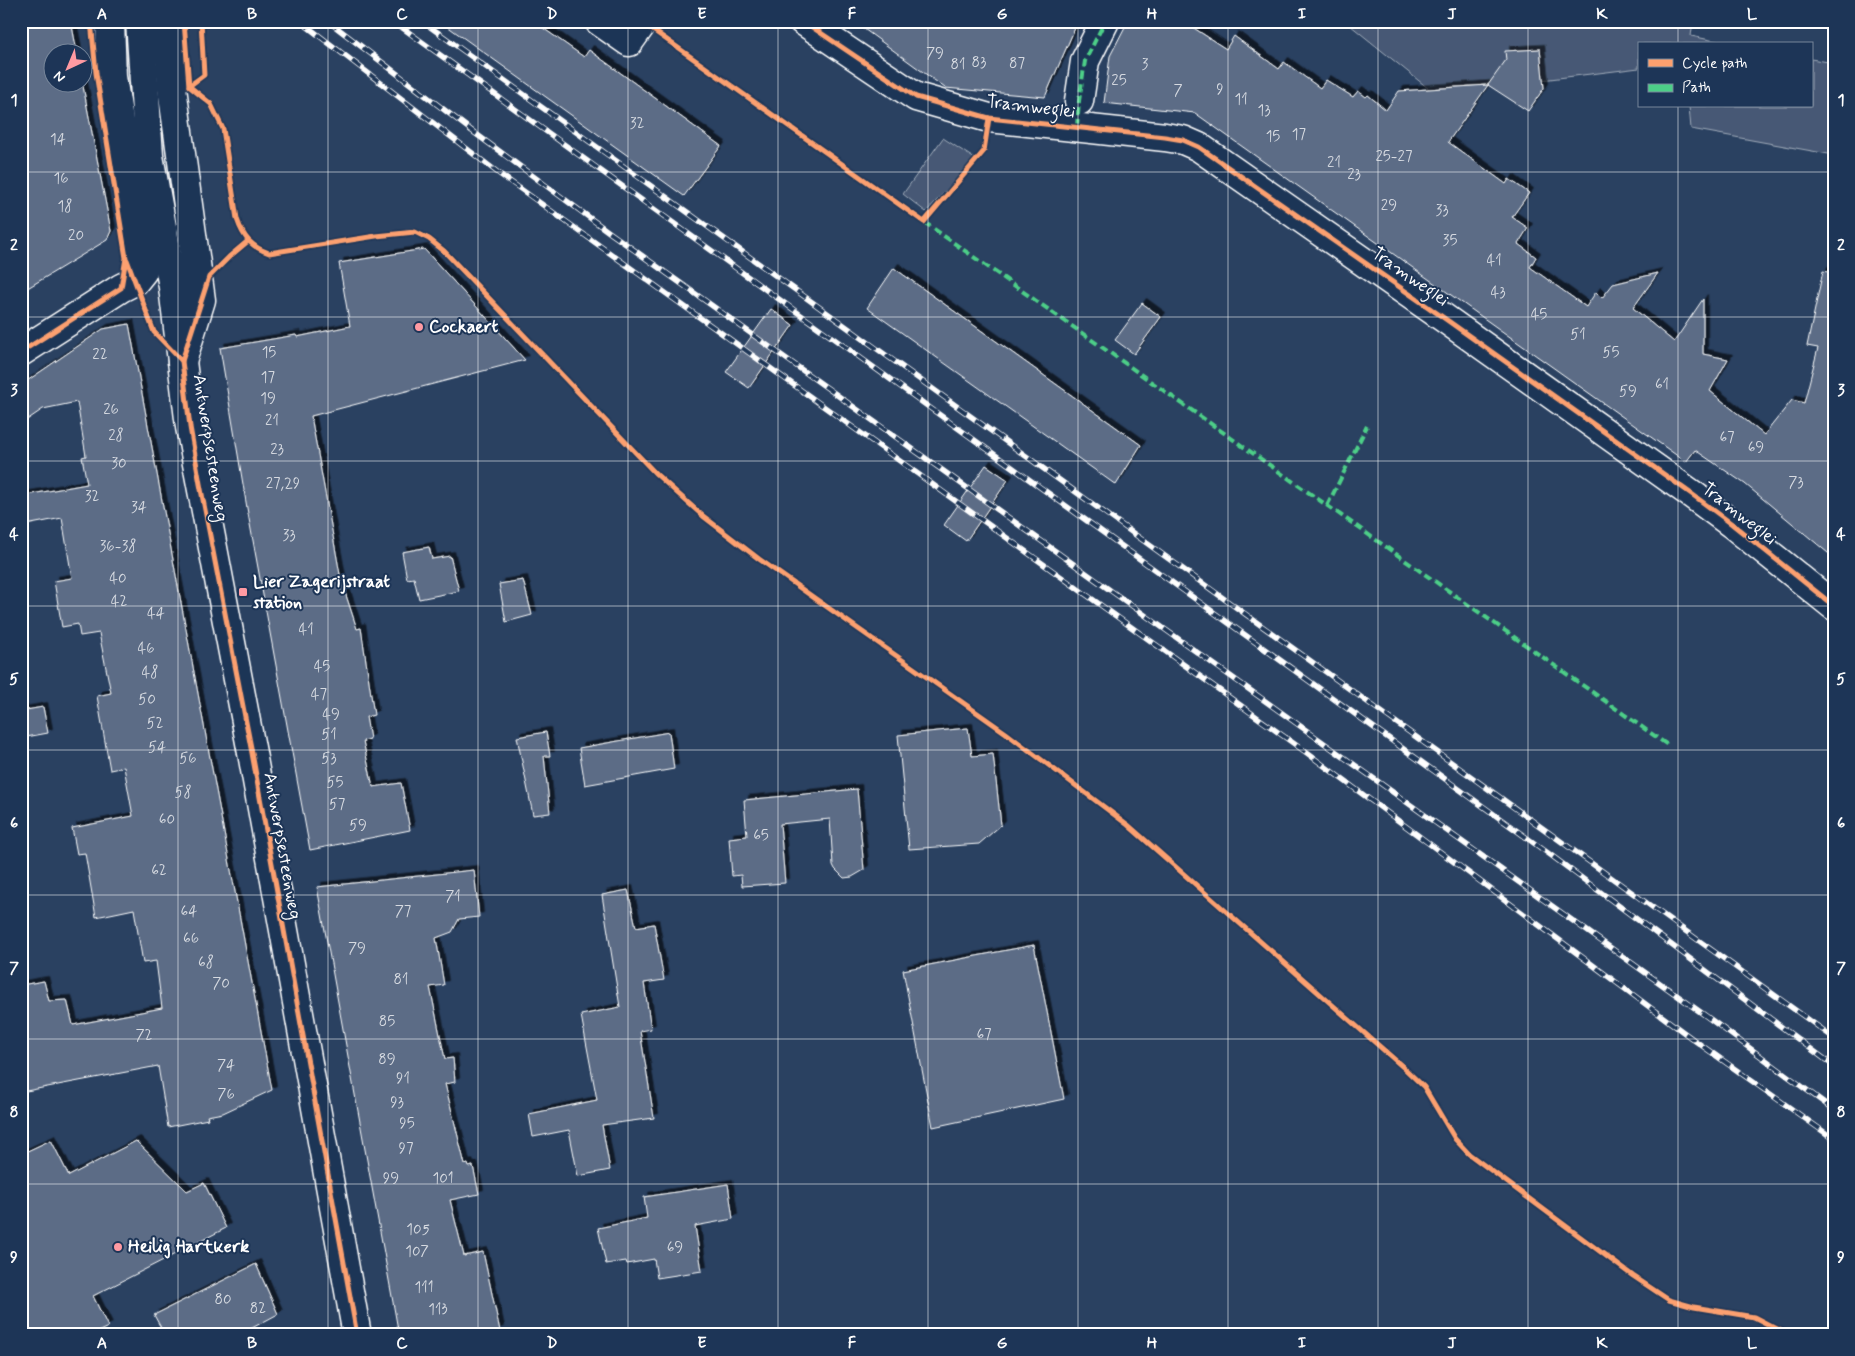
<svg xmlns="http://www.w3.org/2000/svg" width="1855" height="1356" viewBox="0 0 1855 1356" font-family="Mynerve,sans-serif">
<style>
.green{fill:#465975;stroke:#a2acba}
.building{fill:#5b6c86;stroke:#fff;filter:url(#shadow)}
.lines{fill:none;stroke-linecap:round;stroke-linejoin:round}
.street-casing{stroke:#fff;stroke-width:31}
.secondary-casing{stroke:#fff;stroke-width:31}
.street{stroke:#1d3557;stroke-width:28}
.secondary{stroke:#1d3557;stroke-width:28}
.rail-casing{stroke:#fff;stroke-width:5.5}
.rail{stroke:#1d3557;stroke-width:4;stroke-dasharray:11;stroke-linecap:butt}
.quiet{stroke:#4dcf88;stroke-width:4;stroke-dasharray:8 4;stroke-linecap:butt}
.cycleway-casing{stroke:#1d3557;stroke-width:8}
.cycleway{stroke:#fca06f;stroke-width:5}
.grid{fill:none;stroke:#fff;stroke-width:1;stroke-opacity:0.55}
.poi-dot{fill:#ff9aa2;stroke:#1d3557;stroke-width:2}
.labels{text-anchor:middle;dominant-baseline:central;stroke-width:4;stroke-linejoin:round;paint-order:stroke}
.number-label{font-size:15px;fill:#d6dae1}
.street-label{font-size:18px;fill:#fff;stroke:#1d3557}
.poi-label{font-size:18px;font-weight:bold;fill:#fff;stroke:#1d3557;text-anchor:start}
.neatline{fill:none;stroke:#fff;stroke-width:2}
.grid-label{font-size:16px;text-anchor:middle;font-weight:bold;fill:#fff}
</style>
<defs>
<filter id="shadow"><feDropShadow dx="4.5" dy="-4.5" stdDeviation="0" flood-color="#0009"/></filter>
</defs>
<rect width="100%" height="100%" fill="#2a4161"/>
<filter id="ink" filterUnits="userSpaceOnUse"><feTurbulence type="fractalNoise" baseFrequency=".02" numOctaves="2"/><feDisplacementMap in="SourceGraphic" scale="10" xChannelSelector="R" yChannelSelector="G"/><feConvolveMatrix kernelMatrix="1 2 1 2 8 2 1 2 1" color-interpolation-filters="sRGB"/></filter>
<g filter="url(#ink)">
<g class="green">
<polygon points="1345,21 1693,21 1691,36 1730,44 1639,44 1639,68 1550,79 1439,88 1434,93"/>
<polygon points="1811,59 1834,63 1834,155 1691,129 1689,106 1811,106"/>
<polygon points="943,138 975,159 926,212 903,194"/>
</g>
<g class="building">
<polygon points="21,21 71,21 77,52 52,52 52,82 82,82 82,81 111,231 107,240 21,292"/>
<polygon points="440,21 533,21 584,57 589,50 721,146 684,196"/>
<polygon points="853,21 1078,21 1045,97 945,88"/>
<polygon points="1128,21 1183,21 1226,49 1234,36 1279,69 1284,62 1320,88 1326,80 1353,97 1358,91 1366,97 1368,95 1386,110 1399,91 1488,85 1506,60 1505,51 1540,49 1544,88 1528,111 1488,85 1448,142 1506,184 1509,179 1529,193 1512,217 1528,228 1518,244 1536,257 1530,267 1586,307 1596,292 1602,298 1613,284 1658,273 1633,308 1674,342 1703,299 1703,354 1728,359 1710,391 1764,435 1792,400 1804,403 1818,348 1807,346 1823,271 1834,273 1834,558 1745,484 1695,450 1686,462 1195,113 1104,103 1110,56"/>
<polygon points="424,249 525,360 311,416 341,580 357,629 361,628 364,648 374,715 366,717 370,739 363,741 373,787 401,783 410,830 310,850 247,508 220,348 296,335 297,337 350,326 339,263"/>
<polygon points="894,268 1141,445 1116,485 867,308"/>
<polygon points="1142,303 1161,317 1134,354 1115,340"/>
<polygon points="771,309 793,325 749,388 726,372"/>
<polygon points="129,324 272,1090 223,1113 207,1116 208,1119 168,1127 158,1066 21,1092 21,985 44,981 49,1001 67,1000 73,1025 162,1008 156,961 143,963 134,909 96,917 85,853 77,854 72,828 133,816 124,767 110,770 97,696 111,693 99,633 80,636 78,624 62,627 54,581 72,578 62,518 21,526 21,496 87,484 82,457 86,456 77,402 43,409 21,424 21,385 103,329"/>
<polygon points="986,465 1008,480 966,541 944,525"/>
<polygon points="429,547 432,559 450,556 459,591 419,599 414,578 407,579 402,552"/>
<polygon points="523,580 532,615 506,622 499,584"/>
<polygon points="43,707 48,733 21,738 21,711"/>
<polygon points="968,728 972,756 993,754 1001,825 979,844 909,849 898,735"/>
<polygon points="546,732 550,756 544,756 550,813 533,815 517,737"/>
<polygon points="669,732 674,769 585,785 579,748"/>
<polygon points="857,789 864,870 852,877 844,878 835,869 833,865 830,819 780,824 785,883 742,886 741,875 732,876 729,838 747,836 744,800"/>
<polygon points="474,870 479,917 459,919 452,932 436,938 444,985 430,987 445,1059 453,1058 455,1082 445,1084 465,1165 468,1164 469,1167 473,1166 479,1194 450,1200 464,1256 483,1252 500,1331 477,1335 399,1335 317,887"/>
<polygon points="628,890 636,927 654,924 664,980 644,983 651,1029 640,1031 654,1118 602,1125 610,1170 578,1176 569,1130 533,1137 529,1114 597,1100 581,1015 620,1007 602,895"/>
<polygon points="1034,945 1064,1099 933,1127 903,970"/>
<polygon points="51,1140 69,1176 136,1141 187,1191 204,1183 226,1228 93,1296 108,1327 91,1335 21,1335 21,1154"/>
<polygon points="728,1184 733,1219 695,1226 702,1271 657,1278 654,1259 627,1264 626,1261 606,1264 598,1228 647,1218 644,1197"/>
<polygon points="256,1264 278,1314 239,1335 165,1335 154,1315"/>
</g>
<g class="lines">
<defs>
<g id="street">
<polyline points="167,21 172,88 201,300 182,361"/>
<polyline points="599,21 629,42 644,21"/>
<polyline points="1079,101 1085,61 1105,21"/>
<polyline points="21,352 121,288 135,281 143,271 112,77 110,21"/>
</g>
<g id="secondary">
<polyline points="140,21 149,156 173,287 190,427 252,753 357,1335"/>
<polyline points="803,21 916,97 989,118 1165,137 1183,140 1199,147 1444,318 1693,495 1732,524 1834,606"/>
</g>
</defs>
<use href="#street" class="street-casing"/>
<use href="#secondary" class="secondary-casing"/>
<use href="#street" class="street"/>
<use href="#secondary" class="secondary"/>
<defs>
<g id="rail">
<polyline points="300,21 501,175 1307,753 1694,1040 1834,1139"/>
<polyline points="328,21 472,131 609,232 1706,1016 1834,1110"/>
<polyline points="393,21 1552,856 1834,1066"/>
<polyline points="422,21 1834,1038"/>
</g>
</defs>
<use href="#rail" class="rail-casing"/>
<use href="#rail" class="rail"/>
<g class="quiet">
<polyline points="1077,127 1079,101 1085,61 1105,21"/>
<polyline points="924,222 1669,746"/>
<polyline points="1327,506 1367,426"/>
</g>
<defs>
<g id="cycleway">
<path d="M184,21L189,86L211,104L223,129L237,219C243,237 251,247 269,253L376,236L415,232L429,239L444,251L656,474L703,516L759,559L1006,733L1128,825L1403,1067L1424,1087L1455,1139L1469,1154L1633,1276L1669,1300L1694,1307L1754,1317L1789,1335"/>
<polyline points="803,21 916,97 989,118 1165,137 1183,140 1199,147 1444,318 1693,495 1732,524 1834,606"/>
<polyline points="643,23 924,222 984,151 989,118"/>
<polyline points="189,86 204,75 201,21"/>
<polyline points="248,241 229,257 209,277 182,361 190,427 200,484 252,753 357,1335"/>
<polyline points="127,260 154,332 182,361"/>
<polyline points="21,352 121,288 126,258 96,73 91,21"/>
</g>
</defs>
<use href="#cycleway" class="cycleway-casing"/>
<use href="#cycleway" class="cycleway"/>
</g>
</g>
<path class="grid" d="M178,21V1335M328,21V1335M478,21V1335M628,21V1335M778,21V1335M928,21V1335M1078,21V1335M1228,21V1335M1378,21V1335M1528,21V1335M1678,21V44M1678,106V1335M21,172H1834M21,317H1834M21,461H1834M21,606H1834M21,750H1834M21,895H1834M21,1039H1834M21,1184H1834"/>
<g class="poi-dot">
<circle cx="419" cy="327" r="5"/>
<rect x="238" y="587" width="10" height="10" rx="2.5"/>
<circle cx="118" cy="1247" r="5"/>
</g>
<g class="labels">
<g class="number-label">
<text x="935" y="54">79</text>
<text x="979" y="63">83</text>
<text x="1017" y="64">87</text>
<text x="958" y="65">81</text>
<text x="1145" y="65">3</text>
<text x="1119" y="81">25</text>
<text x="1220" y="90">9</text>
<text x="1178" y="91">7</text>
<text x="1241" y="100">11</text>
<text x="1264" y="111">13</text>
<text x="637" y="124">32</text>
<text x="1299" y="135">17</text>
<text x="1273" y="137">15</text>
<text x="58" y="140">14</text>
<text x="1394" y="157">25-27</text>
<text x="1334" y="163">21</text>
<text x="1354" y="175">23</text>
<text x="61" y="179">16</text>
<text x="1389" y="206">29</text>
<text x="65" y="207">18</text>
<text x="1442" y="211">33</text>
<text x="76" y="236">20</text>
<text x="1450" y="241">35</text>
<text x="1494" y="261">41</text>
<text x="1498" y="293">43</text>
<text x="1539" y="315">45</text>
<text x="1578" y="335">51</text>
<text x="269" y="353">15</text>
<text x="1611" y="353">55</text>
<text x="100" y="355">22</text>
<text x="268" y="378">17</text>
<text x="1662" y="385">61</text>
<text x="1628" y="392">59</text>
<text x="268" y="399">19</text>
<text x="111" y="410">26</text>
<text x="272" y="421">21</text>
<text x="116" y="436">28</text>
<text x="1727" y="438">67</text>
<text x="1756" y="448">69</text>
<text x="277" y="450">23</text>
<text x="119" y="464">30</text>
<text x="1796" y="483">73</text>
<text x="283" y="484">27,29</text>
<text x="92" y="497">32</text>
<text x="139" y="508">34</text>
<text x="289" y="536">33</text>
<text x="118" y="547">36-38</text>
<text x="118" y="579">40</text>
<text x="119" y="602">42</text>
<text x="156" y="614">44</text>
<text x="306" y="630">41</text>
<text x="146" y="649">46</text>
<text x="322" y="667">45</text>
<text x="150" y="673">48</text>
<text x="319" y="695">47</text>
<text x="147" y="700">50</text>
<text x="331" y="715">49</text>
<text x="155" y="724">52</text>
<text x="329" y="735">51</text>
<text x="157" y="748">54</text>
<text x="188" y="759">56</text>
<text x="329" y="759">53</text>
<text x="335" y="783">55</text>
<text x="183" y="793">58</text>
<text x="337" y="805">57</text>
<text x="167" y="820">60</text>
<text x="358" y="826">59</text>
<text x="761" y="836">65</text>
<text x="159" y="871">62</text>
<text x="453" y="897">71</text>
<text x="189" y="912">64</text>
<text x="403" y="912">77</text>
<text x="191" y="939">66</text>
<text x="357" y="949">79</text>
<text x="206" y="963">68</text>
<text x="401" y="980">81</text>
<text x="221" y="984">70</text>
<text x="387" y="1022">85</text>
<text x="984" y="1035">67</text>
<text x="144" y="1036">72</text>
<text x="387" y="1060">89</text>
<text x="226" y="1066">74</text>
<text x="403" y="1079">91</text>
<text x="226" y="1095">76</text>
<text x="397" y="1103">93</text>
<text x="407" y="1124">95</text>
<text x="406" y="1149">97</text>
<text x="391" y="1179">99</text>
<text x="443" y="1179">101</text>
<text x="418" y="1230">105</text>
<text x="675" y="1248">69</text>
<text x="417" y="1252">107</text>
<text x="424" y="1288">111</text>
<text x="223" y="1300">80</text>
<text x="258" y="1309">82</text>
<text x="438" y="1310">113</text>
</g>
<g class="street-label">
<text transform="translate(1031 107) rotate(7)">Tramweglei</text>
<text transform="translate(1410 277) rotate(35)">Tramweglei</text>
<text transform="translate(210 448) rotate(81)">Antwerpsesteenweg</text>
<text transform="translate(1739 514) rotate(38)">Tramweglei</text>
<text transform="translate(282 846) rotate(80)">Antwerpsesteenweg</text>
</g>
<g class="poi-label">
<text x="429" y="327">Cockaert</text>
<text x="253" y="582">Lier Zagerijstraat<tspan x="253" dy="21">station</tspan></text>
<text x="128" y="1247">Heilig Hartkerk</text>
</g>
</g>
<rect width="1855" height="1356" fill="none" stroke="#1d3557" stroke-width="55"/>
<rect x="1638" y="42" width="175" height="65" fill="#1d3557" stroke="#77869a"/>
<rect x="1648" y="59" width="25" height="8" fill="#fca06f" stroke="#77869a"/>
<text x="1682" y="68" font-size="15" fill="#ffffff">Cycle path</text>
<rect x="1648" y="84" width="25" height="8" fill="#4dcf88" stroke="#77869a"/>
<text x="1682" y="92" font-size="15" fill="#ffffff">Path</text>
<g transform="translate(68 68) rotate(224)"><circle r="24" fill="#1d3557" stroke="#77869a"/>
<path d="M0-4L9 19L0 12L-9 19Z" fill="#ff9aa2"/>
<text y="-8" font-size="14" font-weight="bold" text-anchor="middle" fill="#ffffff">N</text>
</g>
<rect x="28" y="28" width="1800" height="1300" class="neatline"/>
<g class="grid-label">
<text x="102" y="19">A</text>
<text x="252" y="19">B</text>
<text x="402" y="19">C</text>
<text x="552" y="19">D</text>
<text x="702" y="19">E</text>
<text x="852" y="19">F</text>
<text x="1002" y="19">G</text>
<text x="1152" y="19">H</text>
<text x="1302" y="19">I</text>
<text x="1452" y="19">J</text>
<text x="1602" y="19">K</text>
<text x="1752" y="19">L</text>
<text x="14" y="105">1</text>
<text x="1841" y="105">1</text>
<text x="14" y="250">2</text>
<text x="1841" y="250">2</text>
<text x="14" y="395">3</text>
<text x="1841" y="395">3</text>
<text x="14" y="539">4</text>
<text x="1841" y="539">4</text>
<text x="14" y="684">5</text>
<text x="1841" y="684">5</text>
<text x="14" y="828">6</text>
<text x="1841" y="828">6</text>
<text x="14" y="973">7</text>
<text x="1841" y="973">7</text>
<text x="14" y="1117">8</text>
<text x="1841" y="1117">8</text>
<text x="14" y="1262">9</text>
<text x="1841" y="1262">9</text>
<text x="102" y="1348">A</text>
<text x="252" y="1348">B</text>
<text x="402" y="1348">C</text>
<text x="552" y="1348">D</text>
<text x="702" y="1348">E</text>
<text x="852" y="1348">F</text>
<text x="1002" y="1348">G</text>
<text x="1152" y="1348">H</text>
<text x="1302" y="1348">I</text>
<text x="1452" y="1348">J</text>
<text x="1602" y="1348">K</text>
<text x="1752" y="1348">L</text>
</g>
</svg>
